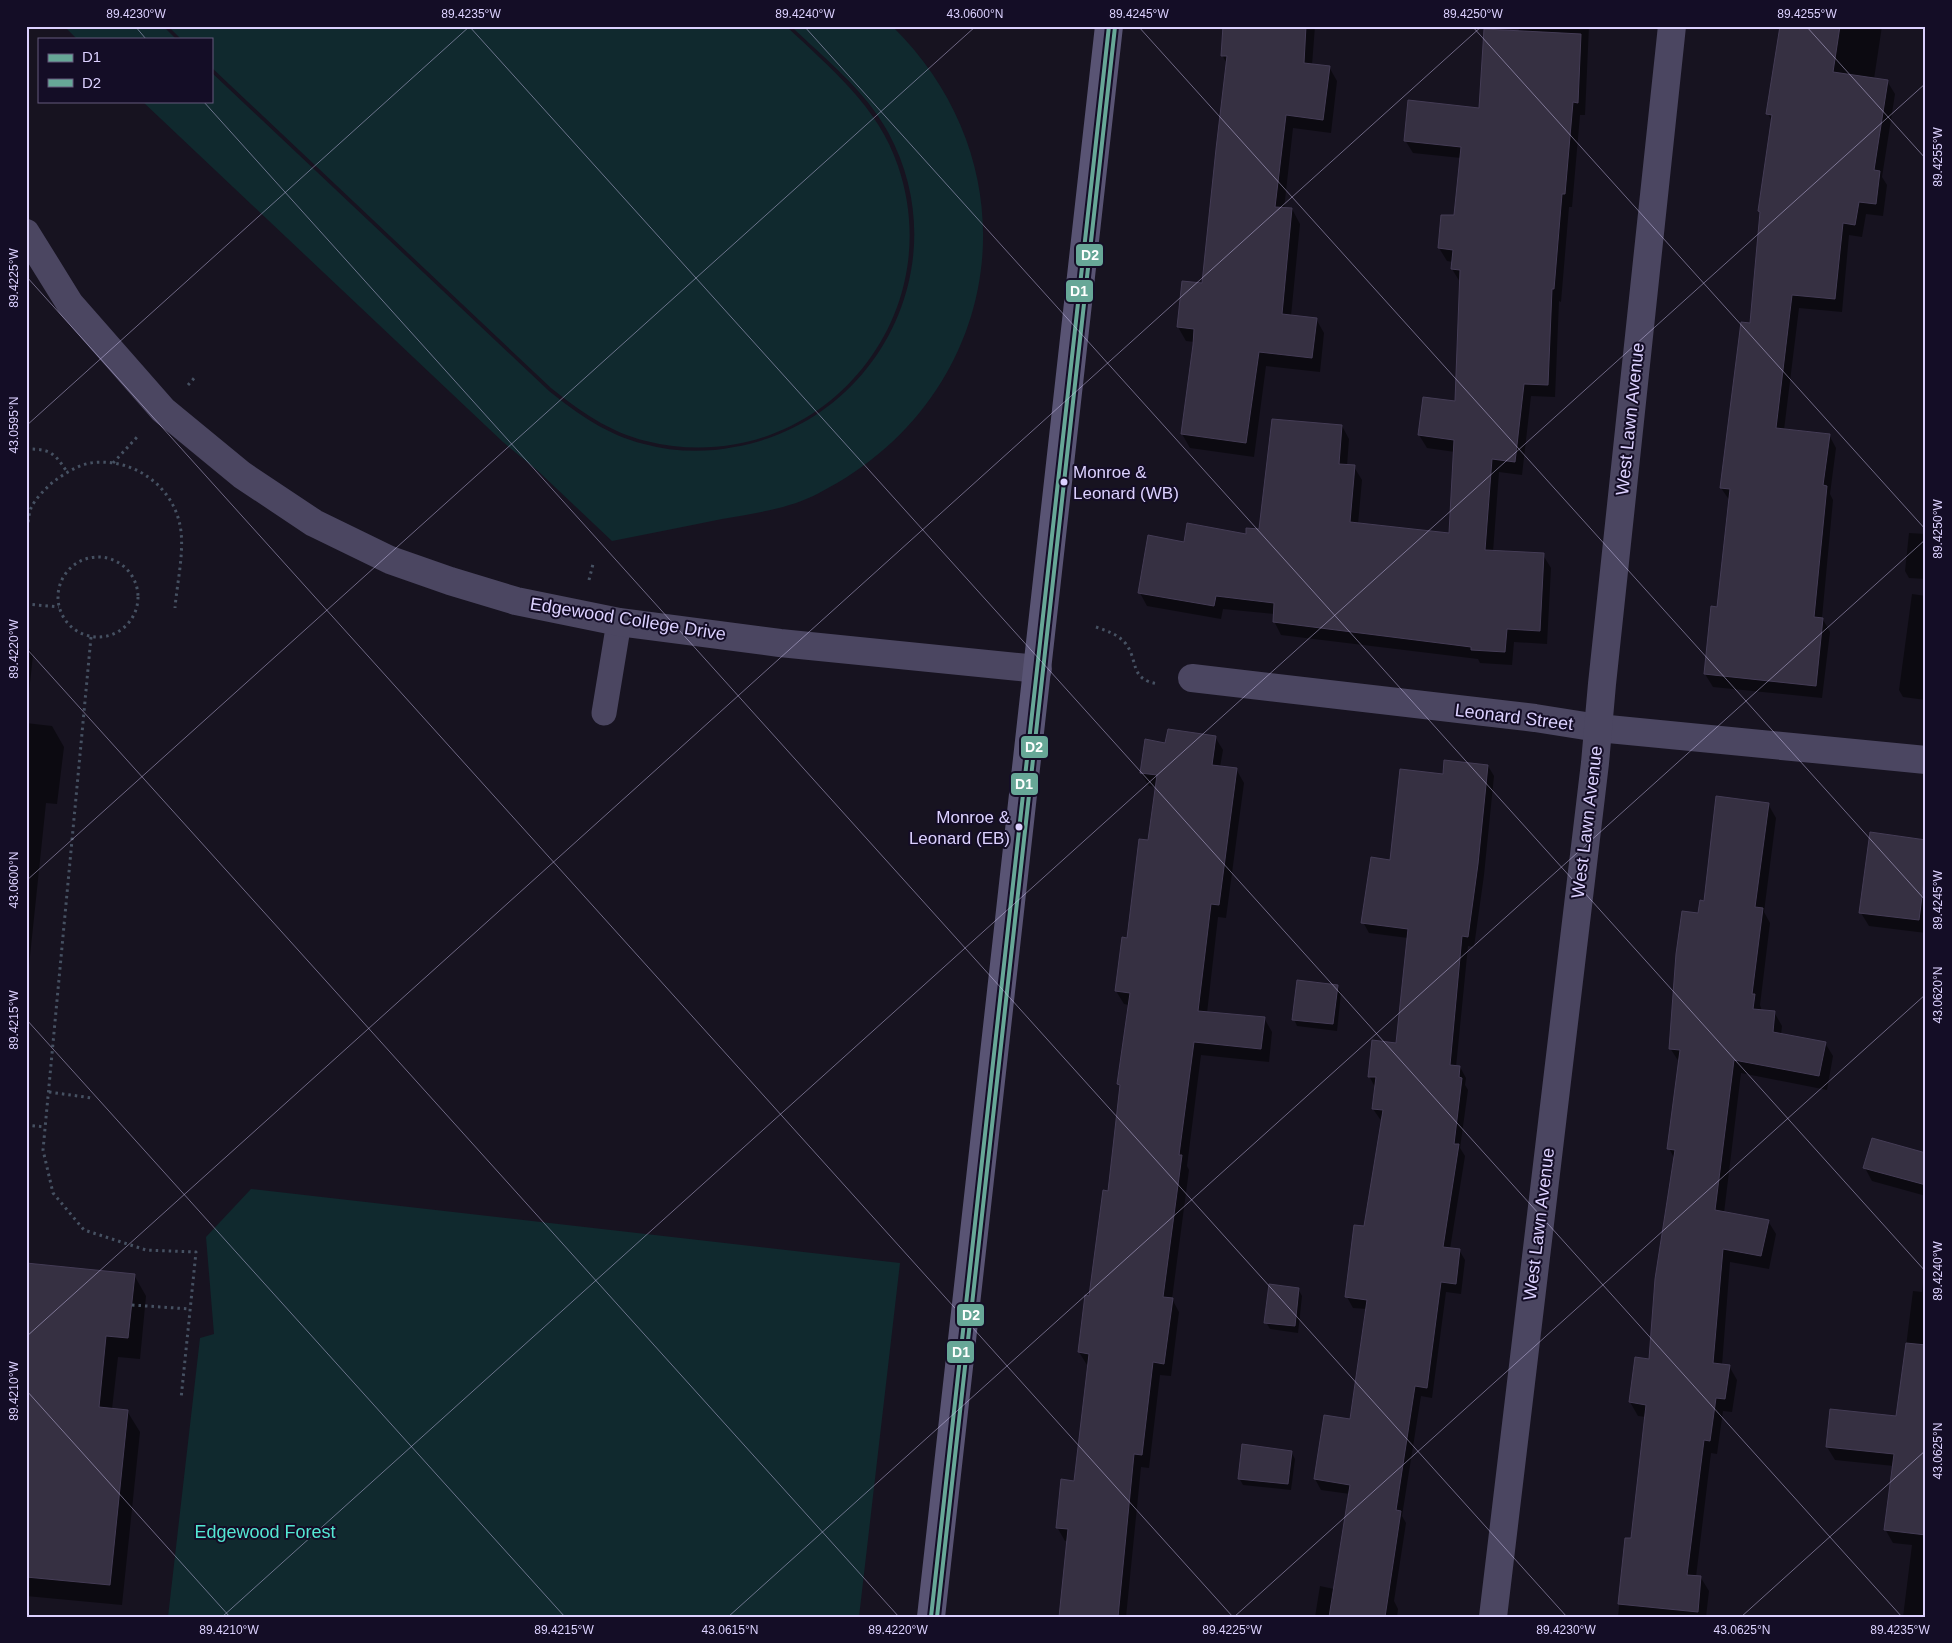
<svg xmlns="http://www.w3.org/2000/svg" width="1952" height="1643" viewBox="0 0 1952 1643" font-family="Helvetica,sans-serif">
<style>
.green{fill:#10292e}
.shadow{fill:#0007}
.building{fill:#363042;stroke:#443c55}
.lines{fill:none;stroke-linecap:round;stroke-linejoin:round}
.path{stroke:#465162;stroke-width:3;stroke-dasharray:2.5 4;stroke-linecap:butt}
.lane{stroke:#4b4661;stroke-width:25}
.street{stroke:#4b4661;stroke-width:28}
.secondary{stroke:#595474;stroke-width:28}
.bus-1-casing{stroke:#140d26;stroke-width:8}
.bus-2-casing{stroke:#140d26;stroke-width:8}
.bus-1{stroke:#67a797;stroke-width:4}
.bus-2{stroke:#67a797;stroke-width:4}
.ticks{fill:none;stroke:#dcd1ff;stroke-width:1;stroke-opacity:0.45}
.bus-dot{fill:#dcd1ff;stroke:#140d26;stroke-width:2}
.labels{text-anchor:middle;dominant-baseline:central;stroke-width:4;stroke-linejoin:round;paint-order:stroke}
.bus-label{font-size:17px;fill:#dcd1ff;stroke:#140d26;text-anchor:start}
.street-label{font-size:18px;fill:#dcd1ff;stroke:#140d26}
.park-label{font-size:18px;fill:#54e8d4;stroke:#140d26}
.line-badge{stroke:#140d26;stroke-width:2}
.badge-label{font-size:14px;text-anchor:middle;font-weight:bold;fill:#fff}
.neatline{fill:none;stroke:#dcd1ff;stroke-width:2}
.ticks-label{font-size:12px;text-anchor:middle;fill:#dcd1ff}
</style>
<rect width="100%" height="100%" fill="#171320"/>
<g class="green">
<polygon points="64,26 163,26 176,39 77,39"/>
<path d="M168,26H786C829,67 879,107 898,166C952,325 810,482 646,441C609,432 580,411 551,388L211,67V39H181Z"/>
<path d="M791,26H892C1040,171 1002,400 819,493C789,509 755,513 722,519C686,526 649,534 612,541L538,471L503,442L142,101H211V72L549,391C578,414 607,435 644,444C673,452 705,453 734,447C879,422 959,262 888,132C865,90 825,59 791,26Z"/>
<polygon points="251,1189 900,1263 859,1617 168,1617 200,1338 214,1334 206,1237"/>
</g>
<g class="shadow">
<polygon points="1224,26 1315,26 1312,65 1329,67 1337,81 1331,133 1293,128 1284,209 1292,209 1300,224 1291,316 1316,319 1324,333 1320,372 1266,366 1254,457 1190,448 1182,434 1195,342 1186,341 1178,327 1203,284 1228,65 1222,55"/>
<polygon points="1519,26 1589,26 1585,115 1580,115 1572,207 1569,207 1561,302 1559,301 1555,397 1531,396 1522,475 1499,472 1493,552 1543,555 1551,568 1547,644 1514,642 1512,665 1480,663 1478,659 1281,635 1274,621 1275,614 1223,609 1221,619 1147,606 1140,593 1185,543 1247,535 1260,531 1342,426 1349,439 1347,466 1354,467 1362,480 1358,524 1450,535 1455,452 1427,448 1419,435 1456,403 1460,282 1452,269 1453,262 1447,261 1439,248 1455,217 1461,158 1413,153 1405,140 1481,109 1514,87"/>
<polygon points="1781,26 1882,26 1874,79 1887,81 1895,94 1882,177 1887,185 1883,216 1866,214 1862,237 1849,235 1842,312 1799,308 1784,430 1829,435 1836,448 1830,494 1833,500 1822,618 1830,632 1822,698 1713,687 1705,674 1718,608 1730,501 1721,488 1751,324 1772,121 1768,114"/>
<polygon points="1909,533 1926,534 1926,579 1909,578 1905,571"/>
<polygon points="1912,594 1926,596 1926,700 1903,697 1899,690"/>
<polygon points="26,643 33,655 26,721"/>
<polygon points="26,723 52,726 64,747 57,804 46,803 27,985"/>
<polygon points="1215,737 1223,750 1220,767 1236,769 1244,783 1226,918 1218,917 1207,1013 1264,1018 1272,1032 1269,1062 1201,1055 1187,1166 1189,1170 1172,1299 1179,1312 1171,1376 1160,1375 1149,1468 1141,1467 1126,1617 1061,1617 1068,1541 1065,1541 1057,1527 1075,1482 1089,1366 1087,1365 1079,1352 1109,1192 1121,1088 1119,1084 1129,1005 1124,1004 1116,991 1149,841 1157,787 1149,786 1141,773 1166,744"/>
<polygon points="1488,766 1494,776 1484,875 1474,947 1468,946 1456,1067 1460,1067 1466,1078 1465,1085 1468,1090 1460,1148 1465,1156 1450,1249 1459,1250 1465,1260 1461,1294 1446,1292 1432,1398 1421,1396 1402,1516 1406,1523 1394,1601 1398,1609 1397,1617 1315,1617 1320,1586 1334,1589 1350,1494 1321,1490 1315,1479 1326,1417 1351,1421 1367,1309 1353,1308 1347,1297 1365,1228 1382,1120 1380,1119 1373,1109 1375,1087 1369,1076 1397,1044 1408,938 1369,933 1363,922 1392,861 1444,775"/>
<polygon points="1768,804 1776,818 1764,912 1770,923 1760,1005 1762,1011 1774,1012 1782,1026 1781,1035 1825,1043 1833,1056 1827,1090 1741,1073 1724,1213 1768,1221 1776,1234 1769,1269 1730,1262 1722,1365 1729,1366 1737,1380 1732,1412 1723,1411 1717,1454 1711,1453 1696,1577 1701,1578 1709,1591 1706,1617 1618,1617 1626,1539 1632,1540 1646,1417 1638,1416 1630,1402 1650,1360 1675,1160 1669,1148 1679,1062 1670,1048 1699,914 1705,902"/>
<polygon points="1926,841 1926,933 1869,926 1861,913"/>
<polygon points="1337,986 1341,993 1337,1031 1297,1026 1294,1019"/>
<polygon points="1926,1154 1926,1196 1872,1181 1865,1168"/>
<polygon points="1926,1258 1926,1617 1903,1617 1912,1545 1893,1543 1885,1529 1894,1466 1835,1460 1827,1447 1897,1418 1913,1291 1922,1292"/>
<polygon points="26,1264 134,1275 146,1296 140,1359 118,1357 112,1409 127,1411 140,1432 122,1605 26,1596"/>
<polygon points="1298,1289 1302,1296 1298,1333 1270,1329 1266,1322"/>
<polygon points="1291,1452 1295,1459 1291,1490 1243,1485 1239,1478"/>
</g>
<g class="building">
<polygon points="1223,26 1306,26 1304,63 1330,66 1323,120 1286,115 1275,207 1292,208 1282,314 1317,318 1312,358 1259,352 1246,443 1181,434 1193,345 1194,329 1177,327 1182,281 1202,283 1216,149 1227,56 1221,56"/>
<polygon points="1780,26 1840,26 1833,72 1888,80 1874,170 1880,171 1876,204 1859,202 1855,225 1843,223 1835,299 1792,295 1776,428 1830,434 1823,485 1827,486 1814,617 1823,618 1816,686 1704,674 1711,606 1717,607 1730,489 1720,488 1741,322 1750,323 1760,212 1758,211 1772,115 1766,114"/>
<polygon points="1484,29 1581,34 1578,103 1573,102 1565,194 1562,194 1554,289 1552,289 1548,385 1524,384 1515,462 1492,459 1485,550 1544,553 1540,631 1507,629 1505,652 1471,650 1471,647 1273,622 1274,603 1216,596 1214,606 1138,593 1148,535 1184,542 1187,523 1246,534 1246,528 1259,529 1272,419 1342,425 1339,464 1355,465 1350,522 1449,533 1454,440 1418,435 1423,397 1455,401 1460,270 1451,269 1453,250 1438,248 1441,215 1454,215 1461,147 1404,141 1408,100 1479,108"/>
<polygon points="1168,729 1216,736 1212,765 1237,768 1219,905 1211,904 1198,1011 1265,1017 1261,1049 1194,1042 1179,1155 1182,1155 1163,1297 1173,1298 1164,1364 1153,1362 1142,1455 1134,1454 1118,1617 1059,1617 1068,1529 1056,1528 1061,1479 1074,1481 1089,1354 1078,1352 1085,1295 1089,1296 1103,1190 1108,1191 1120,1085 1117,1084 1130,993 1115,991 1122,937 1127,938 1139,839 1148,840 1157,775 1140,773 1145,739 1165,743"/>
<polygon points="1444,760 1488,765 1478,864 1468,937 1462,936 1450,1065 1460,1066 1459,1077 1462,1078 1454,1144 1459,1144 1443,1247 1460,1249 1456,1284 1441,1282 1427,1388 1415,1386 1396,1510 1401,1511 1385,1617 1329,1617 1350,1485 1314,1479 1324,1415 1350,1419 1367,1300 1345,1297 1354,1225 1364,1226 1383,1110 1372,1109 1376,1077 1368,1077 1372,1040 1396,1043 1408,929 1361,923 1371,857 1390,860 1400,769 1443,774"/>
<polygon points="1716,796 1769,803 1755,907 1763,908 1752,994 1755,994 1753,1009 1775,1011 1773,1032 1826,1042 1819,1076 1734,1060 1715,1210 1769,1220 1761,1256 1723,1249 1713,1363 1730,1365 1725,1399 1716,1398 1710,1441 1704,1440 1687,1575 1701,1576 1698,1612 1618,1604 1625,1538 1631,1538 1646,1405 1629,1402 1635,1357 1649,1359 1655,1279 1675,1150 1667,1149 1680,1050 1669,1049 1676,954 1682,911 1698,913 1700,900 1704,901"/>
<polygon points="1870,832 1926,840 1926,865 1919,920 1859,913"/>
<polygon points="1297,980 1338,985 1333,1024 1292,1020"/>
<polygon points="1872,1138 1926,1153 1926,1185 1863,1168"/>
<polygon points="26,1263 135,1274 128,1338 106,1336 99,1407 128,1410 110,1585 26,1577"/>
<polygon points="1269,1284 1299,1288 1295,1326 1264,1323"/>
<polygon points="1906,1343 1926,1345 1926,1535 1884,1530 1894,1454 1826,1447 1830,1409 1896,1416"/>
<polygon points="1242,1444 1292,1451 1288,1484 1238,1479"/>
</g>
<g class="lines">
<g class="path">
<polyline points="188,385 196,376"/>
<path d="M26,449C50,449 54,452 67,472"/>
<polyline points="113,463 138,436"/>
<path d="M26,535C28,527 28,516 31,508C35,499 45,489 53,482C64,474 76,466 90,463C129,457 169,482 179,521C186,546 177,582 175,608"/>
<circle cx="98" cy="597" r="40"/>
<polyline points="589,580 593,564"/>
<polyline points="26,604 59,607"/>
<path d="M1096,627C1107,631 1118,634 1126,644C1139,662 1129,679 1158,684"/>
<polyline points="91,637 43,1150 53,1193 84,1230 146,1250 196,1252 181,1399"/>
<polyline points="49,1092 92,1098"/>
<polyline points="26,1125 45,1127"/>
<polyline points="132,1305 190,1309"/>
</g>
<polyline class="lane" points="604,713 619,622"/>
<g class="street">
<polyline points="26,233 70,304 163,410 242,475 314,523 390,560 450,581 516,601 619,622 780,643 1038,669"/>
<polyline points="1192,678 1535,718 1598,728 1926,760"/>
<polyline points="1493,1617 1595,763 1602,684 1672,26"/>
</g>
<polyline class="secondary" points="931,1617 1109,26"/>
<defs>
<polyline id="bus-1" points="931,1617 1109,26"/>
<polyline id="bus-2" points="937,1617 1115,27"/>
</defs>
<use href="#bus-1" class="bus-1-casing"/>
<use href="#bus-2" class="bus-2-casing"/>
<use href="#bus-1" class="bus-1"/>
<use href="#bus-2" class="bus-2"/>
</g>
<path class="ticks" d="M135,26L146,39M469,26L1902,1617M804,26L1926,1272M1138,26L1926,901M1472,26L1926,530M1806,26L1926,159M203,101L1567,1617M26,276L1233,1617M26,426L470,26M26,648L899,1617M26,881L976,26M26,1019L565,1617M26,1337L1482,26M26,1390L230,1617M222,1617L1926,83M728,1617L1926,539M1234,1617L1926,994M1741,1617L1926,1450"/>
<g class="bus-dot">
<circle cx="1064" cy="482" r="4.5"/>
<circle cx="1019" cy="827" r="4.5"/>
</g>
<g class="labels">
<g class="bus-label">
<text x="1073" y="472">Monroe &amp;<tspan x="1073" dy="21">Leonard (WB)</tspan></text>
<text x="1010" y="817" text-anchor="end">Monroe &amp;<tspan x="1010" dy="21">Leonard (EB)</tspan></text>
</g>
<g class="street-label">
<text transform="translate(1630 419) rotate(-84)">West Lawn Avenue</text>
<text transform="translate(628 619) rotate(9)">Edgewood College Drive</text>
<text transform="translate(1514 717) rotate(7)">Leonard Street</text>
<text transform="translate(1587 822) rotate(-83)">West Lawn Avenue</text>
<text transform="translate(1539 1224) rotate(-83)">West Lawn Avenue</text>
</g>
<g class="park-label">
<text x="265" y="1532">Edgewood Forest</text>
</g>
</g>
<g class="line-badge">
<rect x="1075" y="243" width="29" height="24" rx="5" fill="#67a797"/>
<rect x="1065" y="279" width="29" height="24" rx="5" fill="#67a797"/>
<rect x="1020" y="735" width="29" height="24" rx="5" fill="#67a797"/>
<rect x="1010" y="772" width="29" height="24" rx="5" fill="#67a797"/>
<rect x="956" y="1303" width="29" height="24" rx="5" fill="#67a797"/>
<rect x="946" y="1340" width="29" height="24" rx="5" fill="#67a797"/>
</g>
<g class="badge-label">
<text x="1090" y="260">D2</text>
<text x="1079" y="296">D1</text>
<text x="1034" y="752">D2</text>
<text x="1024" y="789">D1</text>
<text x="971" y="1320">D2</text>
<text x="961" y="1357">D1</text>
</g>
<rect width="1952" height="1643" fill="none" stroke="#140d26" stroke-width="55"/>
<rect x="38" y="38" width="175" height="65" fill="#140d26" stroke="#645b7d"/>
<rect x="48" y="54" width="25" height="8" fill="#67a797" stroke="#645b7d"/>
<text x="82" y="62" font-size="15" fill="#dcd1ff">D1</text>
<rect x="48" y="79" width="25" height="8" fill="#67a797" stroke="#645b7d"/>
<text x="82" y="88" font-size="15" fill="#dcd1ff">D2</text>
<rect x="28" y="28" width="1896" height="1588" class="neatline"/>
<g class="ticks-label">
<text x="136" y="18">89.4230°W</text>
<text x="471" y="18">89.4235°W</text>
<text x="805" y="18">89.4240°W</text>
<text x="975" y="18">43.0600°N</text>
<text x="1139" y="18">89.4245°W</text>
<text x="1473" y="18">89.4250°W</text>
<text x="1807" y="18">89.4255°W</text>
<text transform="translate(1938 157) rotate(-90)" y="4">89.4255°W</text>
<text transform="translate(14 278) rotate(-90)" y="4">89.4225°W</text>
<text transform="translate(14 425) rotate(-90)" y="4">43.0595°N</text>
<text transform="translate(1938 529) rotate(-90)" y="4">89.4250°W</text>
<text transform="translate(14 649) rotate(-90)" y="4">89.4220°W</text>
<text transform="translate(14 880) rotate(-90)" y="4">43.0600°N</text>
<text transform="translate(1938 900) rotate(-90)" y="4">89.4245°W</text>
<text transform="translate(1938 995) rotate(-90)" y="4">43.0620°N</text>
<text transform="translate(14 1020) rotate(-90)" y="4">89.4215°W</text>
<text transform="translate(1938 1271) rotate(-90)" y="4">89.4240°W</text>
<text transform="translate(14 1391) rotate(-90)" y="4">89.4210°W</text>
<text transform="translate(1938 1451) rotate(-90)" y="4">43.0625°N</text>
<text x="229" y="1634">89.4210°W</text>
<text x="564" y="1634">89.4215°W</text>
<text x="730" y="1634">43.0615°N</text>
<text x="898" y="1634">89.4220°W</text>
<text x="1232" y="1634">89.4225°W</text>
<text x="1566" y="1634">89.4230°W</text>
<text x="1742" y="1634">43.0625°N</text>
<text x="1900" y="1634">89.4235°W</text>
</g>
</svg>
